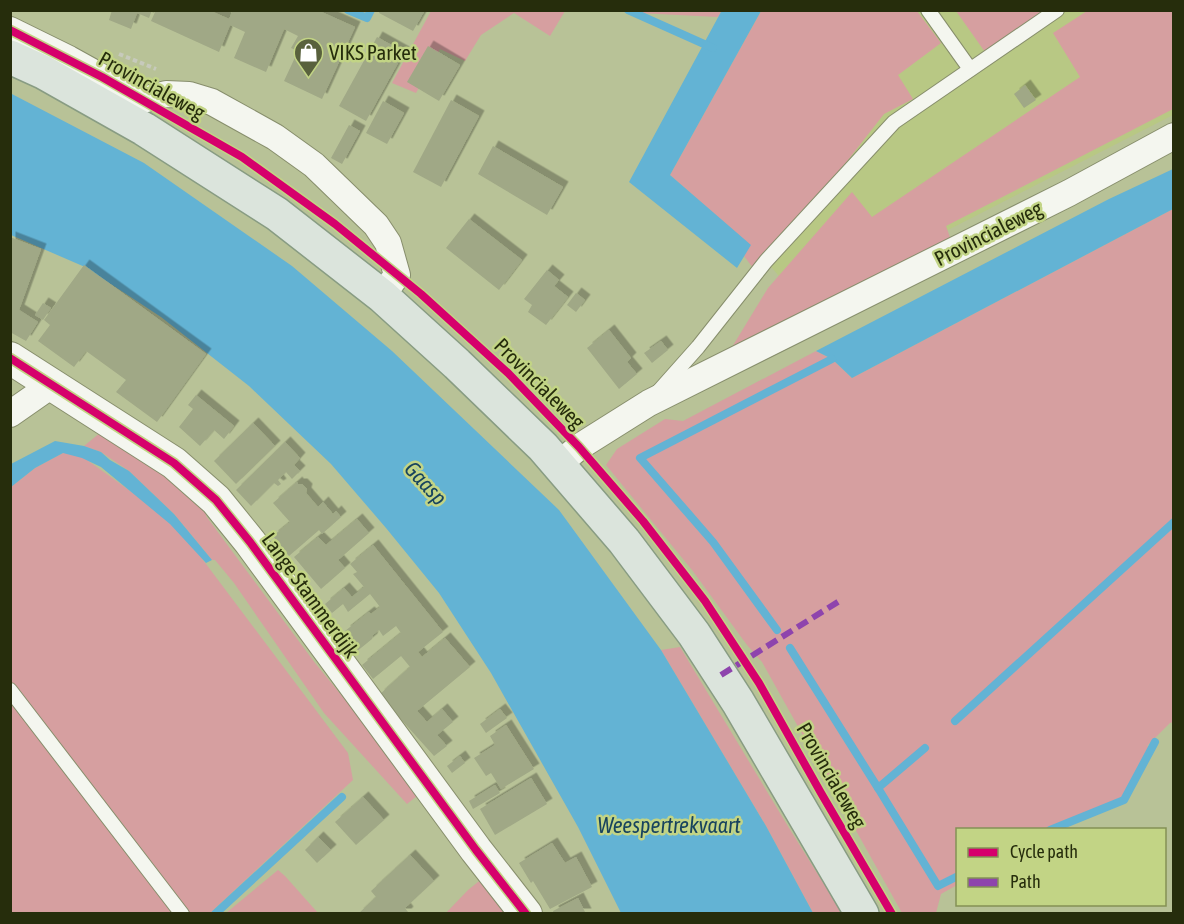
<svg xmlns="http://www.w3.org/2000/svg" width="1184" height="924" viewBox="0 0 1184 924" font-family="'Asap Condensed',sans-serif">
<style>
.built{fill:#b8c884}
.green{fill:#d69fa0}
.water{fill:#63b3d4}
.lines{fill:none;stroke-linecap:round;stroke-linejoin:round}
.stream{stroke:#63b3d4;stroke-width:8}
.building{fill:#a0a886;filter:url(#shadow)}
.service-casing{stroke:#878e6c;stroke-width:16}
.minor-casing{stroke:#878e6c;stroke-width:28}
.tertiary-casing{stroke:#878e6c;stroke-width:34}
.primary-casing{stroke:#889c83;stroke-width:36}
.path{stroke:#c7cabc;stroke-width:4;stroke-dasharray:4.5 3;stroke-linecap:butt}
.service{stroke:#f4f6ef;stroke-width:14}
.minor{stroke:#f4f6ef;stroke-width:26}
.tertiary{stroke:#f4f6ef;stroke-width:32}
.primary{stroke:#dbe4dc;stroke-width:33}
.quiet{stroke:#8e44ad;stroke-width:6;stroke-dasharray:12 6;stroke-linecap:butt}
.cycleway-casing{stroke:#c2d485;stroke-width:11}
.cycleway{stroke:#d6006c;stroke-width:8}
.labels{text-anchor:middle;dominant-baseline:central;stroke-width:5;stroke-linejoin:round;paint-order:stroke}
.poi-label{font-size:21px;fill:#262d0c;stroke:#c2d485;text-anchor:start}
.street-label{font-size:21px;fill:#262d0c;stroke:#c2d485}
.water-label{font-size:22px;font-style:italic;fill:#17435e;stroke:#c2d485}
</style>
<defs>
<filter id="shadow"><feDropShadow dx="5.5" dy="-5.5" stdDeviation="0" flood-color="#0004"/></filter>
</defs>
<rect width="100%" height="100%" fill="#b8c297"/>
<polygon class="built" points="740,11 1173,11 1173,115 803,304 766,261"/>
<g class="green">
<polygon points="431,11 565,11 550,36 514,13 481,35 465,61 440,49 416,93 392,83"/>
<polygon points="629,11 722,11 718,17 638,13"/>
<polygon points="761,11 917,11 941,43 898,75 913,99 884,114 783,243 759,276 744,256 750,245 670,175"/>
<polygon points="956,11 1046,11 985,52"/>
<polygon points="1087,11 1173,11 1173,109 946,226 951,240 726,357 768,288 852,192 872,217 1080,77 1053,33"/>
<polygon points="1173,209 1173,722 1170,723 1147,746 1157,746 1127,792 1116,805 1063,829 958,830 957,885 941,894 936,913 902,913 762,662 747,645 692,570 606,465 617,449 665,419 683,421 816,351 832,359 852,378"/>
<polygon points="106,428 136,451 197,505 208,506 206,516 315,663 411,780 427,788 407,804 324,713 234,583 215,560 212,560 174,514 129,471 101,452 84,446"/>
<polygon points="69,447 140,498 185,536 348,753 353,780 210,913 11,914 11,487 35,468 63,453"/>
<polygon points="680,647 789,828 842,913 813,913 766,826 661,650"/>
<polygon points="278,870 285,876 318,913 226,913"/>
<polygon points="483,878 508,914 445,914 468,890"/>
</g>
<g class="water">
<polygon points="722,10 761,11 670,175 751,245 737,268 629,182"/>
<polygon points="10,93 144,163 292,266 392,351 559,510 661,650 766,826 813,913 621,913 578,827 491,673 439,593 386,528 331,464 249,386 161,317 85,267 11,235"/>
<polygon points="1173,169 1173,209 852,378 832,359 816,351 1109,199"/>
<polygon points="55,441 84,446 101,452 110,460 129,471 174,514 212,560 206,563 170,524 101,467 82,458 63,453 35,468 11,487 11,464"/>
</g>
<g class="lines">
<g class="stream">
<polyline points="348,10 367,18 371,10"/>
<polyline points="628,10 713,48"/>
<polyline points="777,630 713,542 640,458 832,359"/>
<polyline points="790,648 878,788"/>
<polyline points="955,721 1174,522"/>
<polyline points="925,748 878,788 938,886 958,876"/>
<polyline points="1050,830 1124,800 1155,742"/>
<polyline points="215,914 342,797"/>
</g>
</g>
<g class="building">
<polygon points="112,10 152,10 149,18 137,13 131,29 109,20"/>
<polygon points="156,10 214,10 213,12 229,19 233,10 317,10 355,27 322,99 284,81 298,51 291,48 298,36 284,29 266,72 234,58 245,32 230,25 219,52 151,21"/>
<polygon points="380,10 425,10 413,31 379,13"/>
<polygon points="377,37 404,52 366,121 339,106"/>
<polygon points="428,46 460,65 439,101 407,82"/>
<polygon points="1025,85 1036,100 1024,108 1014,94"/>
<polygon points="451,100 479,116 441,187 413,172"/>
<polygon points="383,101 404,113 387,144 366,133"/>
<polygon points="349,125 360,131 342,164 331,158"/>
<polygon points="493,146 563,187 547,215 478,174"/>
<polygon points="469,219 522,260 499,290 446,248"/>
<polygon points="10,237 41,249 19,310 38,322 26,341 10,332"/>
<polygon points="84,265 206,354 157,422 116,392 126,380 86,351 74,367 38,341 50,325 44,320"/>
<polygon points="547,270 559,280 554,286 568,297 546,325 528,312 532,305 524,299"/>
<polygon points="576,293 585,300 576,312 567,305"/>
<polygon points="43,303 51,308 43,320 35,315"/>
<polygon points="609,330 631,358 627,362 637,374 619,389 587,348"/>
<polygon points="661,341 668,350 652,363 644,353"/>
<polygon points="196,395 234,426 224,439 214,430 200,446 179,427 193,409 188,405"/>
<polygon points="253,423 275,446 236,484 214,461"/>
<polygon points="285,442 300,458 294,465 300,471 292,479 286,472 278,480 281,484 278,486 274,483 251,506 236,490"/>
<polygon points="297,482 298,484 302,484 307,489 306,493 318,507 323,502 333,514 336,511 341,517 322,534 319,530 289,556 273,536 290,522 273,503"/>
<polygon points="357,519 369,533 338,560 345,568 321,589 294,557 318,537 326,545"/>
<polygon points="373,545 443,632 418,652 422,657 445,638 470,667 417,711 427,722 442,709 453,722 437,735 447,746 434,756 379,695 410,667 401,656 373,679 362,665 401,633 396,626 383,636 379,630 373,635 372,639 356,652 348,644 352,640 345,631 369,612 371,614 380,607 370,594 348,612 343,604 332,613 325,604 344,588 352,597 364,587 353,574 357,572 350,564"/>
<polygon points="500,709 507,718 486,733 480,724"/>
<polygon points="506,725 534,769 501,789 491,773 486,776 474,758 495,745 490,736"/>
<polygon points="460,756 465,763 452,773 447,766"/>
<polygon points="531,778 547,804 495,835 480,809"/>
<polygon points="495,785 500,793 473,809 469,801"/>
<polygon points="363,797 384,820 356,845 335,822"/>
<polygon points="318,837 331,850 317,863 305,850"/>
<polygon points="552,843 565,863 576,857 592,887 550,909 533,881 531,883 519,863"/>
<polygon points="410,855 434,881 405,908 408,912 406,914 358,914 376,897 371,891"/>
<polygon points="578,898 586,914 554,914 553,911"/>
</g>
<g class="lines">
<defs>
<g id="service">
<polyline points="928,10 970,69"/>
<polyline points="658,392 698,347 766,261 894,122 1057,10"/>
<polyline points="10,690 182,914"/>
</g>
<g id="minor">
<polyline points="10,30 69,59 143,100 166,94 189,95 212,102 275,137 314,165 376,225 388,243 397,275 382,296"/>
<polyline points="10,414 53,384"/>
<polyline points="558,465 579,447 649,403 1069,193 1174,136"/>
</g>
<polyline id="tertiary" points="10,358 174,463 216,500 250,542 476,850 526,914"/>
<polyline id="primary" points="10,57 43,72 144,129 277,214 382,296 457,364 543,447 624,541 694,634 738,702 862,914"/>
</defs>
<use href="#service" class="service-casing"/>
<use href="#minor" class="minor-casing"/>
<use href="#tertiary" class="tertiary-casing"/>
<use href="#primary" class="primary-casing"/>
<polyline class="path" points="119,54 156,69"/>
<use href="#service" class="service"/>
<use href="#minor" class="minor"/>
<use href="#tertiary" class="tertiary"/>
<use href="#primary" class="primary"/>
<polyline class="quiet" points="721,675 841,600"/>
<defs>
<g id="cycleway">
<polyline points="10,30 102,77 242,157 335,224 421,294 508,373 579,447 643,521 705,601 759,683 821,793 892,914"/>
<polyline points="10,358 174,463 216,500 250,542 476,850 526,914"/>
</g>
</defs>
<use href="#cycleway" class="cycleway-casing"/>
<use href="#cycleway" class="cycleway"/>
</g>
<defs>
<symbol id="shop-pin" viewBox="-11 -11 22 30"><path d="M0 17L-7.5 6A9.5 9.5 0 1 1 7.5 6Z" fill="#59613d" stroke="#c2d485"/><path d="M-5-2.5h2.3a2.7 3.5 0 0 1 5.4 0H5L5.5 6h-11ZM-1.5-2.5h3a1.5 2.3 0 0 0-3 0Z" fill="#fff"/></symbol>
</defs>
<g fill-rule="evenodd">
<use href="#shop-pin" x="292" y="36" width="33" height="45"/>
</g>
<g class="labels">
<g class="poi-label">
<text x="329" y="52">VIKS Parket</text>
</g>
<g class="street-label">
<text transform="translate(152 85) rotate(29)">Provincialeweg</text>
<text transform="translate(988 233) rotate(-27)">Provincialeweg</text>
<text transform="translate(540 383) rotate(45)">Provincialeweg</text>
<text transform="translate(311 595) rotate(54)">Lange Stammerdijk</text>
<text transform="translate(832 775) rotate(60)">Provincialeweg</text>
</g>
<g class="water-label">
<text transform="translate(426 483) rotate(47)">Gaasp</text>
<text x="669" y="825">Weespertrekvaart</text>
</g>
</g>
<rect width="1184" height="924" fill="none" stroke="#262d0c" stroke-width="24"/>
<rect x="956" y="828" width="210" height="78" fill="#c2d485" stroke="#849155" stroke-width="1.5"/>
<rect x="968" y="848" width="30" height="9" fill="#d6006c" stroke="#849155" stroke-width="1.5"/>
<text x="1010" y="858" font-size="18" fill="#262d0c">Cycle path</text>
<rect x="968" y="878" width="30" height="9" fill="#8e44ad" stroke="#849155" stroke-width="1.5"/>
<text x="1010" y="888" font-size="18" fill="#262d0c">Path</text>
</svg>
